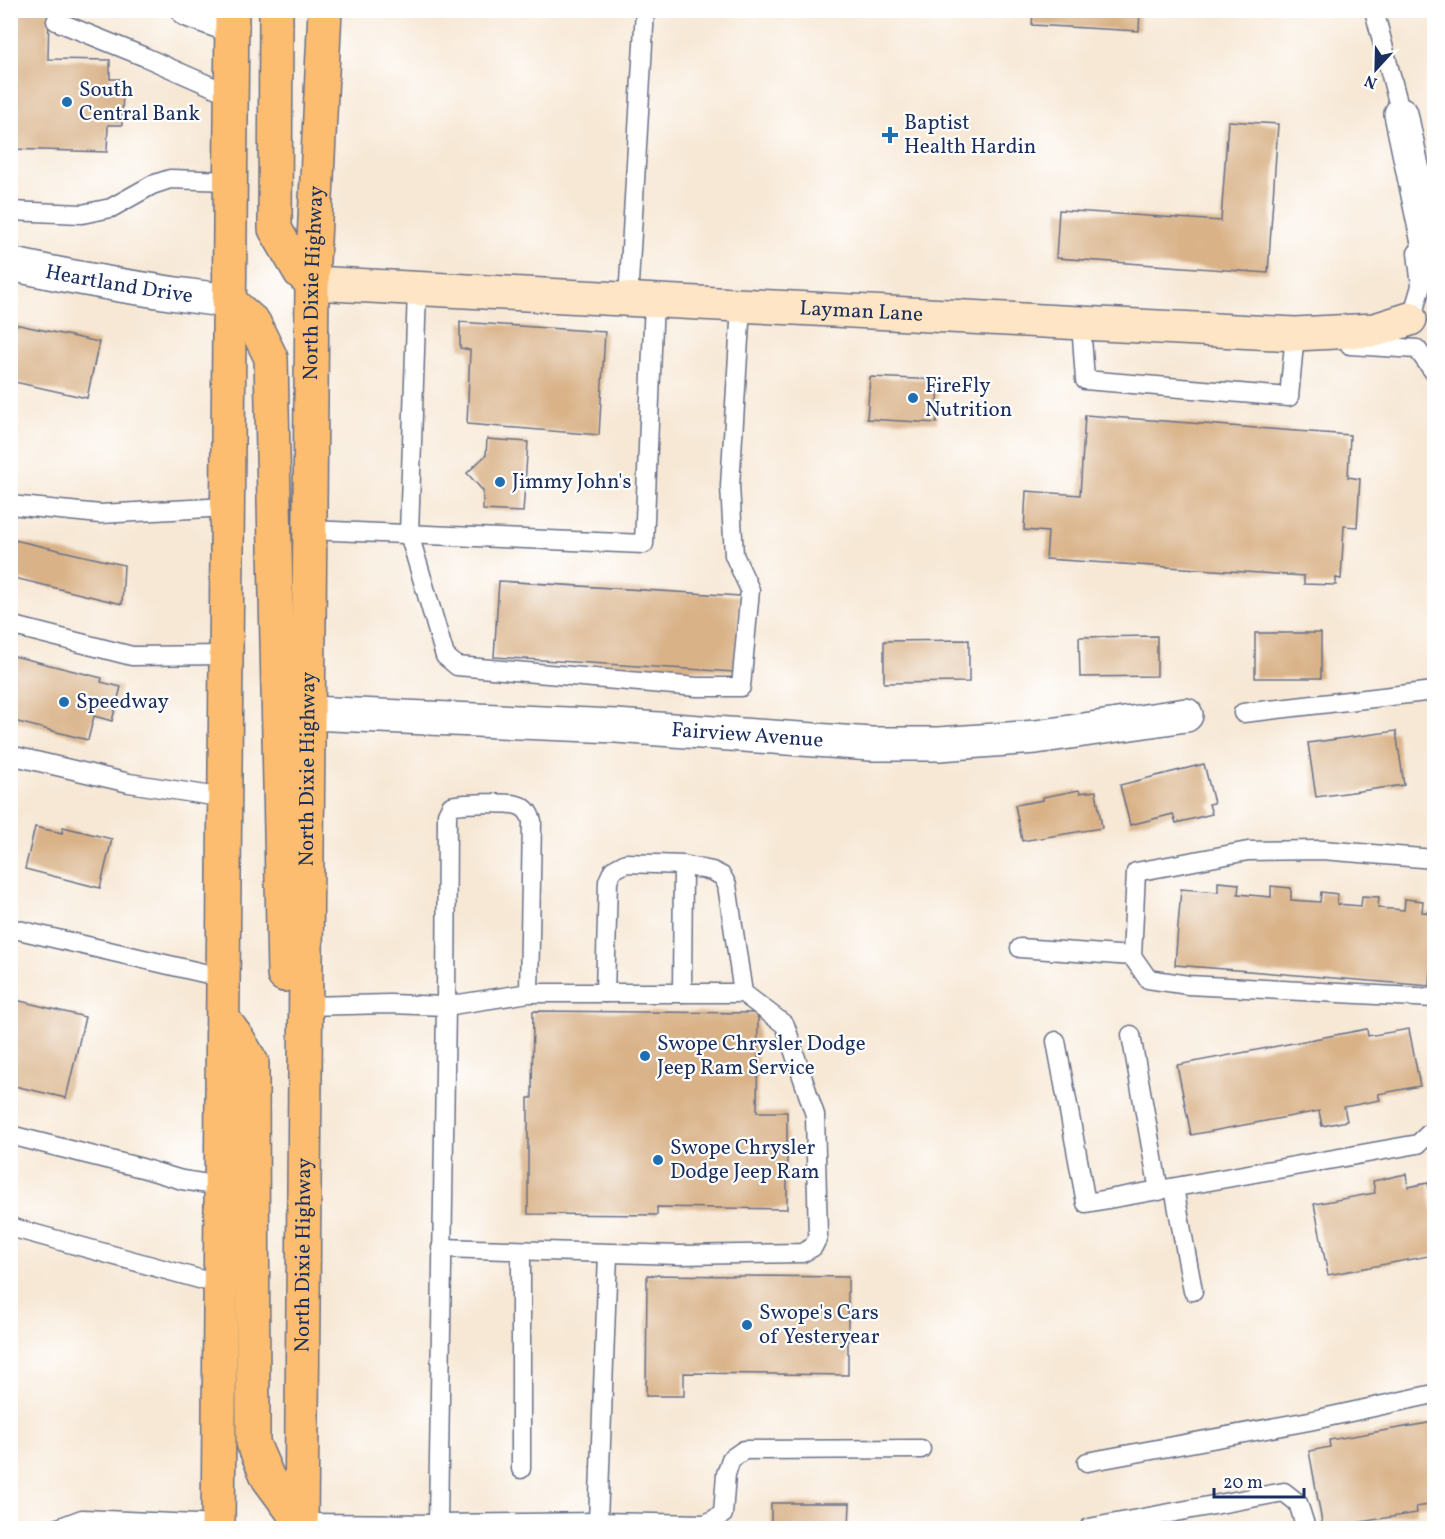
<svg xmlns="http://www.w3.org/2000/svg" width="1445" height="1539" viewBox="0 0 1445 1539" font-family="Vollkorn,serif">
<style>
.building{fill:#d9b288}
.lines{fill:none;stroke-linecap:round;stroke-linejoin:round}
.lane-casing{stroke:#687088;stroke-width:21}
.street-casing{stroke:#687088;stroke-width:36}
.secondary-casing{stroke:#687088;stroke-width:36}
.primary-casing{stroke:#687088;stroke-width:36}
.lane{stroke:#fff;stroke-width:18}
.street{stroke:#fff;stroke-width:33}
.secondary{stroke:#fee5c5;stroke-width:33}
.primary{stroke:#fcbd6f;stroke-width:33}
.poi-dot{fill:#1f6fb2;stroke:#fff;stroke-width:2}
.labels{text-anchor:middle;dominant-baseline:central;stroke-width:4.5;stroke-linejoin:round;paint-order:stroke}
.poi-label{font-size:21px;fill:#1b2f5e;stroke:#fff;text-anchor:start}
.street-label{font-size:21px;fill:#1b2f5e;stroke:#fff}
</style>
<rect width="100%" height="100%" fill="#fff"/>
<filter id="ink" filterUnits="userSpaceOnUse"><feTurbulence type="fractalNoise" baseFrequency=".0167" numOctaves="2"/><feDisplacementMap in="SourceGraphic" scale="12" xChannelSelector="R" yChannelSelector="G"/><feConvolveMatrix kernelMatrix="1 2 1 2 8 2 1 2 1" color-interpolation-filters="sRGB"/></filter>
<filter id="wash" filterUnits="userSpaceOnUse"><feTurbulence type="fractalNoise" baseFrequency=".008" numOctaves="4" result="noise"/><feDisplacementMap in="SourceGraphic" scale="24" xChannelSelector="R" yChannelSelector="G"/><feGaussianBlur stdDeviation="1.35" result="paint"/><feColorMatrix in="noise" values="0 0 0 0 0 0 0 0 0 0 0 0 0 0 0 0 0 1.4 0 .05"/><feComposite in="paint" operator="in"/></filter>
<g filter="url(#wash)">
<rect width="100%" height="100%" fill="#f7e8d5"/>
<g id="blocks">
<g class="building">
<polygon points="10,10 49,10 48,59 110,60 110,79 123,79 122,125 108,125 107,152 10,149"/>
<polygon points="1033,10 1140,10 1139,31 1032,25"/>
<polygon points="1228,121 1278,124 1268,273 1056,258 1059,210 1221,221"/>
<polygon points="460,322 605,332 599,435 467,424 470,350 460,348"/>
<polygon points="10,323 99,342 87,398 10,381"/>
<polygon points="870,377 939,380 937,423 867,419"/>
<polygon points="1085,415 1350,435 1348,477 1360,479 1357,527 1344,526 1341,579 1336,578 1336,585 1304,584 1304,576 1046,559 1048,532 1024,530 1026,491 1080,495"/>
<polygon points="487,439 528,442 523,512 483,510 483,491 467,473 486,455"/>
<polygon points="10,539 124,565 122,604 10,577"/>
<polygon points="499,581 740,596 735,672 494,657"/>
<rect x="1255" y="633" width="66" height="45"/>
<polygon points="1157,636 1157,676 1080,677 1079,637"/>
<polygon points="969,640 969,682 884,683 884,641"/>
<polygon points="10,655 102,678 101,682 121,687 112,721 94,716 88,740 10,720"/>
<polygon points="1396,731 1404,785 1316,797 1308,743"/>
<polygon points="1204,764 1214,803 1209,804 1212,814 1176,823 1173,814 1130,825 1120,785"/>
<polygon points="1079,790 1080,793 1096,791 1102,828 1022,841 1015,805 1043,800 1043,797"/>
<polygon points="35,827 62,833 63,827 112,839 100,888 25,869"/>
<polygon points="1218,882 1239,884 1238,894 1271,897 1271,886 1291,888 1291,900 1320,902 1321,892 1338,894 1337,904 1361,906 1362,896 1379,897 1378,908 1404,910 1405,899 1423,901 1422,912 1434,913 1430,986 1175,965 1181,889 1218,892"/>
<polygon points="10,993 17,995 16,1000 85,1017 66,1098 10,1085"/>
<polygon points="533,1011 758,1013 757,1112 787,1112 787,1209 657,1207 657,1215 528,1214 528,1098 532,1098"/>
<polygon points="1367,1029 1368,1036 1409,1029 1420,1086 1378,1094 1380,1100 1344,1107 1347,1121 1322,1126 1319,1111 1191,1135 1177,1065"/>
<polygon points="1406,1174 1408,1187 1428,1183 1434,1219 1434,1255 1328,1275 1314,1204 1375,1193 1373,1181"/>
<polygon points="647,1275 848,1277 848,1375 684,1373 684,1396 646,1396"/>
<polygon points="1434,1422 1434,1504 1416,1507 1417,1513 1323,1528 1309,1451 1330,1447 1329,1440"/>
<polygon points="771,1503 850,1503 849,1528 771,1528"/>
</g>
</g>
</g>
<g filter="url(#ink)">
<use href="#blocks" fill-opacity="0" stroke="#687088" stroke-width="1.5"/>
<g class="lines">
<defs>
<g id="lane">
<polyline points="1374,10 1401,114"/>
<polyline points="56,21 145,57 231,95"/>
<polyline points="10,211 82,214 111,208 152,185 170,179 230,181"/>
<polyline points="417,290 409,534 445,656 457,666 697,687 741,687 750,590 734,555 730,486 741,306"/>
<polyline points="628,300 645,10"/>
<polyline points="1414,310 1421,286 1417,253"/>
<polyline points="1081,323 1085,380 1289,397 1295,334"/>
<polyline points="1350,345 1417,349 1434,372"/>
<polyline points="10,505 100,514 227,507"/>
<polyline points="310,530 644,544 654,301"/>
<polyline points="10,625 132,656 226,655"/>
<polyline points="1243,713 1434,691"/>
<polyline points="10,755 129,783 225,798"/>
<polyline points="1434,859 1322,850 1248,851 1136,872 1132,956 1148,979 1188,985 1434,998"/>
<polyline points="10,928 225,978"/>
<polyline points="1020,948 1132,956"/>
<polyline points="605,993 608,881 613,870 626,863 683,865 712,871 722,876 727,885 743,993"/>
<polyline points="682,993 683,865"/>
<polyline points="305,1006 390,1004 446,1006 438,1524"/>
<polyline points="1131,1035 1159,1191"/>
<polyline points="1056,1041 1086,1203 1418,1144 1434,1129"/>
<polyline points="10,1135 142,1168 182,1180 221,1186"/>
<polyline points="1174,1188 1193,1291"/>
<polyline points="10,1227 221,1285"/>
<path d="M441,1248L679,1255L802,1253L813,1247L818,1237L815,1115L785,1025L743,993H529L446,1006L447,814L451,806C461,803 507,802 517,805C526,807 530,814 532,821L529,993"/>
<polyline points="521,1251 521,1469"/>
<polyline points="608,1254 598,1522 706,1524 723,1514 726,1474 731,1459 744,1450 921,1449"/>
<polyline points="1087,1462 1309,1421 1434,1394"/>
<polyline points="301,1523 438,1524 598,1522 600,1528"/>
<polyline points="58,1528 82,1519 219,1525"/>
<polyline points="1089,1528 1284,1492 1298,1503 1306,1528"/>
</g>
<g id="street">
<polyline points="188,10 232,26"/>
<polyline points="1401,114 1434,271"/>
<path id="s1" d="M10,264C83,280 155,292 229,301"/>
<path id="s2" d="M308,713L616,726L871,744H939L1036,737L1186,715"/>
</g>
<g id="secondary">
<path id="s3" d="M312,283L1295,334L1375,330L1410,319"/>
</g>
<g id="primary">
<polyline points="276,10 275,229 300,272 312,283"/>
<polyline points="229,301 254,323 271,358 284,975"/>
<polyline points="224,1020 238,1039 252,1063 253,1443 268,1478 301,1523"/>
<polyline points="218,1528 232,10"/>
<path id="s4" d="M301,1528L312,283L325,10"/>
</g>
</defs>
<use href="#lane" class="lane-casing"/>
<use href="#street" class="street-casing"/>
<use href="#secondary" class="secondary-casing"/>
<use href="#primary" class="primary-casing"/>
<use href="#lane" class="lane"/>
<use href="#street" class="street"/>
<use href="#secondary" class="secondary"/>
<use href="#primary" class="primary"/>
</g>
</g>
<g class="poi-dot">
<circle cx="67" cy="102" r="6"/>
<path d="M887 126h6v6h6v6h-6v6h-6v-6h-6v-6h6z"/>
<circle cx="913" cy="398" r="6"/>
<circle cx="500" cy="482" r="6"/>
<circle cx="64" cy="702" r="6"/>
<circle cx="645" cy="1056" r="6"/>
<circle cx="658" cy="1160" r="6"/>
<circle cx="747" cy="1325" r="6"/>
</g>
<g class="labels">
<g class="poi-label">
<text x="79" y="90">South<tspan x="79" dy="24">Central Bank</tspan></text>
<text x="904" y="123">Baptist<tspan x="904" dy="24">Health Hardin</tspan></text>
<text x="925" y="386">FireFly<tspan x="925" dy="24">Nutrition</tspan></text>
<text x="512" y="482">Jimmy John's</text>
<text x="76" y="702">Speedway</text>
<text x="657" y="1044">Swope Chrysler Dodge<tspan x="657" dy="24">Jeep Ram Service</tspan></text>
<text x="670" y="1148">Swope Chrysler<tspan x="670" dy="24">Dodge Jeep Ram</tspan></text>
<text x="759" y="1313">Swope's Cars<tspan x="759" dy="24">of Yesteryear</tspan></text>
</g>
<g class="street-label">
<text stroke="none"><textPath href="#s4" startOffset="1245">North Dixie Highway</textPath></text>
<text stroke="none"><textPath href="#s1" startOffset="111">Heartland Drive</textPath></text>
<text stroke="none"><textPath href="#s3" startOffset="550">Layman Lane</textPath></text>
<text stroke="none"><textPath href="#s2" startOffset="440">Fairview Avenue</textPath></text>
<text stroke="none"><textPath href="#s4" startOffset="759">North Dixie Highway</textPath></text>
<text stroke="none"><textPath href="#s4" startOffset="273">North Dixie Highway</textPath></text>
</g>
</g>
<rect width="1445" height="1539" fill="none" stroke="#fff" stroke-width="36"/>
<g transform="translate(1376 69) rotate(202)" stroke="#ffffff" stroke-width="4.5" paint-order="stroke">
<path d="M0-4.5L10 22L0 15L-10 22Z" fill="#1b2f5e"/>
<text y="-9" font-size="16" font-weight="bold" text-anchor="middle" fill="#1b2f5e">N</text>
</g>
<path d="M1214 1488v9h90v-9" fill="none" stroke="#1b2f5e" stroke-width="3"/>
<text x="1223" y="1488" font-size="18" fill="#1b2f5e" stroke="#ffffff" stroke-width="4.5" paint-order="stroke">20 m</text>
</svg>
